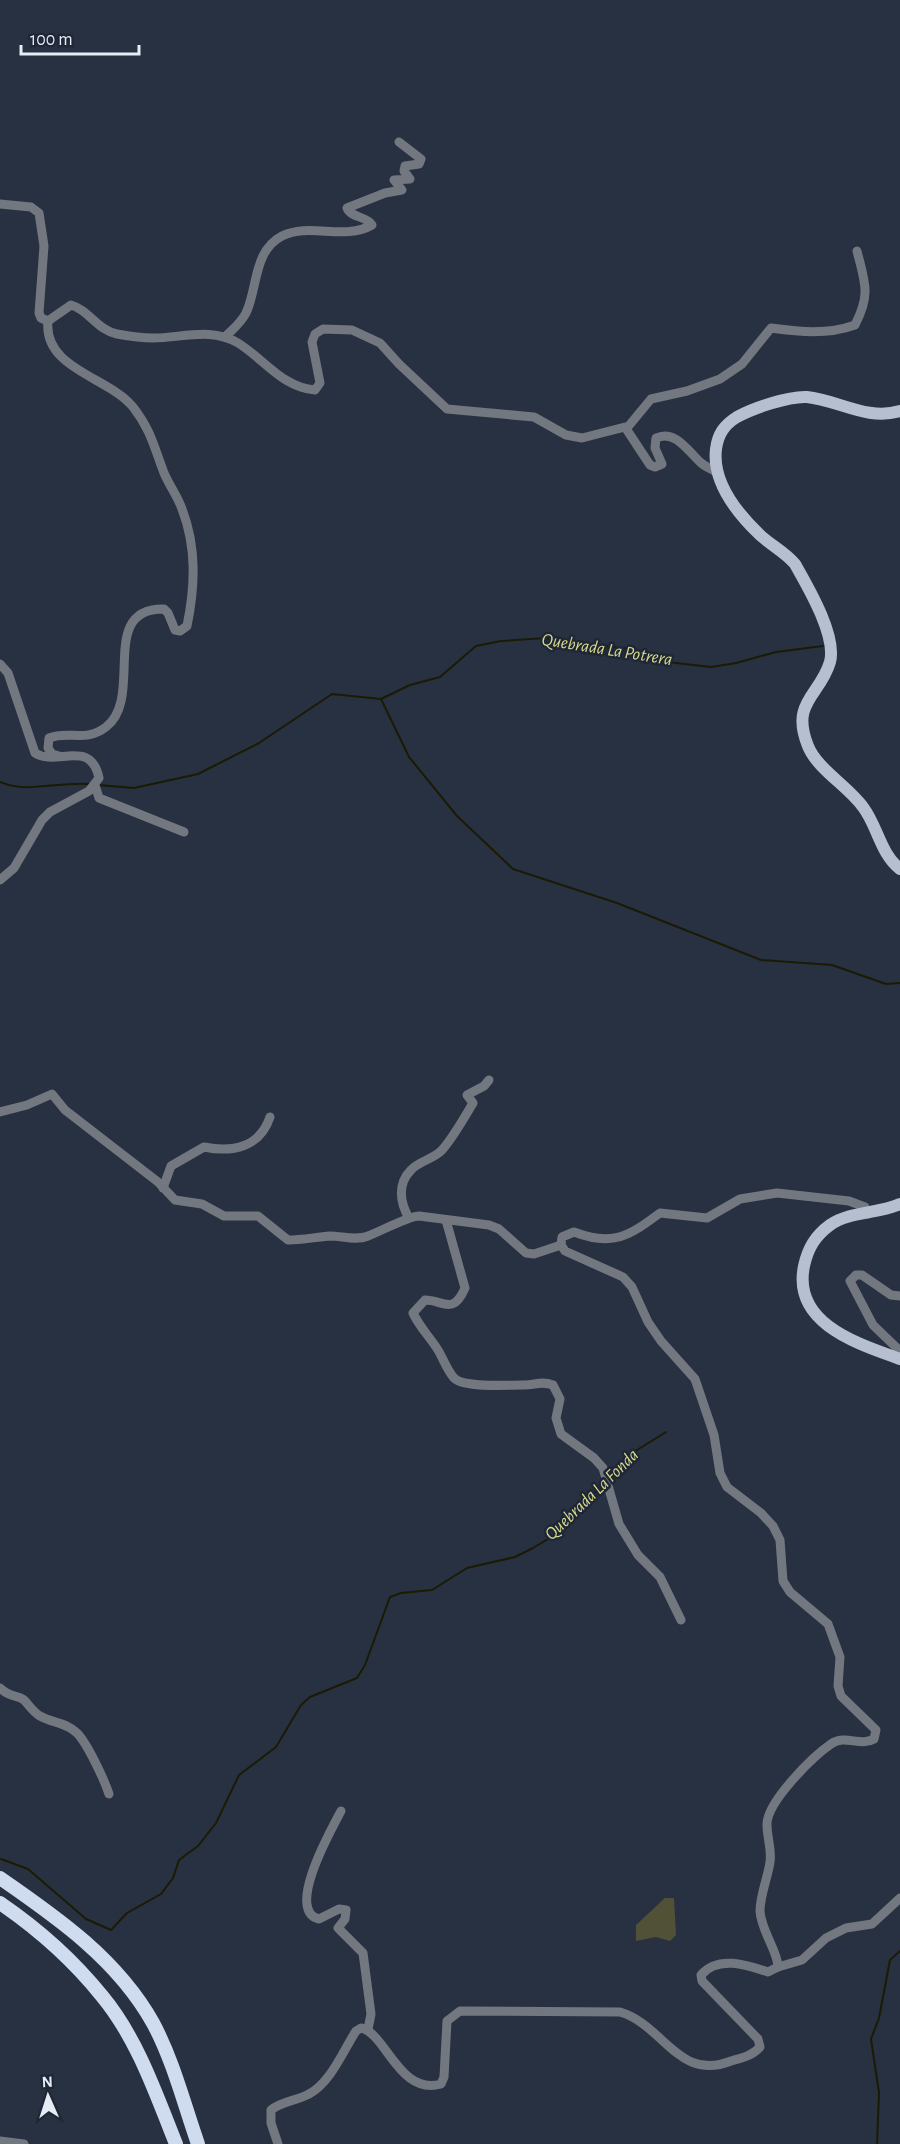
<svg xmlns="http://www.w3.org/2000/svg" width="900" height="2144" viewBox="0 0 900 2144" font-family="'Alegreya Sans',sans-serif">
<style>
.green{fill:#505136}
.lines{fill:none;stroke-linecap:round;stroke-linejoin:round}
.stream{stroke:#1b1b03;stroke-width:2}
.minor{stroke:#737880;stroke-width:9}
.major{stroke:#b5bfd0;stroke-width:12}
.highway{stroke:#cfdbef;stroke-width:14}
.labels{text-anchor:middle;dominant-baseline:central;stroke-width:5;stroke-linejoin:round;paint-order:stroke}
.water-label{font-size:18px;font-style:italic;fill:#d8db8d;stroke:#1f2736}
</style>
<rect width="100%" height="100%" fill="#283141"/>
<polygon class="green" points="665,1898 674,1898 676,1935 670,1941 656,1937 636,1941 636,1925"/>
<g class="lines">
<g class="stream">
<polyline points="381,699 409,757 457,816 513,869 617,903 761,960 832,965 886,984 900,983"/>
<path d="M0,782C27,794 60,781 89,784"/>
<polyline points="98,785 134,788 198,774 259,743 332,694 381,699 410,685 440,677 476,646 501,641 546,638 629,649 668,662 711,667 736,663 776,652 823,646"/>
<polyline points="608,1479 637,1450 666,1432"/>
<polyline points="1,1859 28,1869 86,1919 111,1930 127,1913 161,1894 173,1878 179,1860 198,1846 216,1823 239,1775 276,1747 301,1705 310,1697 357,1678 365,1665 390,1597 401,1593 432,1590 467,1568 515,1557 533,1548 553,1536 604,1483"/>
<polyline points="877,2144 879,2093 871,2039 879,2018 890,1960 900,1951"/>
</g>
<g class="minor">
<path d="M0,204L31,207L39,213L44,246L39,313L41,318L48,321L71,305C89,310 97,330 117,334C128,336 141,338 153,338C182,338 211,327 238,343C264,359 283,388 315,390L320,383L312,342L315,334L323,329L352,330L380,343L399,364L447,409L534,417L566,435L582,438L625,427L650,465L655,467L662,464L655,448L656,438C675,429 688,451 700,462C704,466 711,469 716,472"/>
<path d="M48,321C43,369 109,377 133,407C151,430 154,447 164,473C169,485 178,497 182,509C197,548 195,587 187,626L180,631L175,630L168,613L164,609C97,608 145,697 106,727C85,743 69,730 49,738L48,748L52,754L59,756"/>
<path d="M225,337C232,330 241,323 246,313C258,288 253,251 282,236C310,222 344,241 372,225C367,216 351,218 347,208L385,193L402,190L394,180L410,179L404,171L405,166L419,164L421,159L399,142"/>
<path d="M627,428L651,399L687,391L720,379L742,364L771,328C800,332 827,335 855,325C871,294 865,283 857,251"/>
<path d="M0,664L8,673L35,753C56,767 91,738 99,778L89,791L50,812L42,820L14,868L0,880"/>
<polyline points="95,785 99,798 184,832"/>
<path d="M0,1112L27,1105L52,1094L65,1110L158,1182L175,1200L202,1204L224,1216H258L288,1240C302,1240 316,1237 330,1236C342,1236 356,1241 368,1236C379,1232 409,1216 419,1216L489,1225L499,1229L526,1253L534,1254L561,1245"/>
<path d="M163,1188L171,1166L204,1147C233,1153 260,1147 270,1117"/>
<path d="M409,1218C400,1203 397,1184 411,1170C419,1161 434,1159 442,1150C452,1139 466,1115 473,1103L467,1095L484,1086L489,1080"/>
<path d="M446,1220L465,1288C453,1316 443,1300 425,1300L413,1313C419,1326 428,1335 436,1347C443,1357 446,1369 454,1378C464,1388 506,1385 522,1385C534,1386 540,1380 553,1385L560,1399L556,1418L561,1434L594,1458L603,1468L619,1524L638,1555L660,1577L681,1620"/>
<polyline points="900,1296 891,1295 862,1275 856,1275 850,1281 873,1325 900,1351"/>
<path d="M0,1688C10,1698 18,1695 24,1700C29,1705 33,1712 40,1716C52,1723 66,1722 77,1733C87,1743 104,1779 109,1794"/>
<path d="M341,1811C331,1830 285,1911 319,1919L339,1909L346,1910L345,1919L338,1928L363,1953L371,2014L368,2029"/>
<polyline points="778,1967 802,1960 826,1938 846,1928 872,1924 900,1898"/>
<polyline points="0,2141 24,2144"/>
<path d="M278,2144L271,2123V2110C282,2101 296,2101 309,2094C331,2082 343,2051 356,2031L361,2028C386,2033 399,2096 441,2084L444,2077L447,2021L460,2011L620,2012C664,2025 678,2082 731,2061C742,2058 752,2056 760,2047L758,2039L702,1981L701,1975C718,1955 747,1965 768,1972L778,1967C778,1951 761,1931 760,1911C760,1895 768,1877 770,1862C772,1849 767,1838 767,1825C766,1803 812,1757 831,1744C845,1734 860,1747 874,1739L876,1730L841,1696L838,1686L840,1657L828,1624L790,1592L783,1581L780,1540L773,1526L761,1513L727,1487L720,1473L714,1435L695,1379L661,1341L648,1322L632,1287L623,1277L565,1251L561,1245L562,1237L574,1232C613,1247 629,1236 660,1213L707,1218L740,1199L777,1193L849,1201L865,1207L868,1214"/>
</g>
<g class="major">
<path d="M900,411C867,421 838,400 807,397C789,396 753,408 737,417C724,425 718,434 716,449C712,482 738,514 760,535C772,546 785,552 795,564C808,587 837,636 830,662C820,696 790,702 808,746C817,769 848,786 863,807C878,827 880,853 900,869"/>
<path d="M900,1204C878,1214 850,1211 830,1225C815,1236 808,1248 804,1266C792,1324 859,1344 900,1359"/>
</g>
<g class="highway">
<path d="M0,1878C58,1918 118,1960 153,2023C173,2060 184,2104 198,2144"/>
<path d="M0,1903C38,1929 73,1960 102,1996C137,2038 156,2094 176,2144"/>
</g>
</g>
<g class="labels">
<g class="water-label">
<text transform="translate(607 650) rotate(9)">Quebrada La Potrera</text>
<text transform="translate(592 1495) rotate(-44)">Quebrada La Fonda</text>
</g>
</g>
<g transform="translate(48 2096) rotate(357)" stroke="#1f2736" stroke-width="4.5" paint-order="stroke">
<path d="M0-4.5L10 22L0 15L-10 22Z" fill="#e6ecf6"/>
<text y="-9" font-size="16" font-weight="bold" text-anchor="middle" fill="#e6ecf6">N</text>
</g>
<path d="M21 45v9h118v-9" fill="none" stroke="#e6ecf6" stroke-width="3"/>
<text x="30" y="45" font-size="18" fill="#e6ecf6" stroke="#1f2736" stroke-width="4.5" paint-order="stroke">100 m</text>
</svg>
